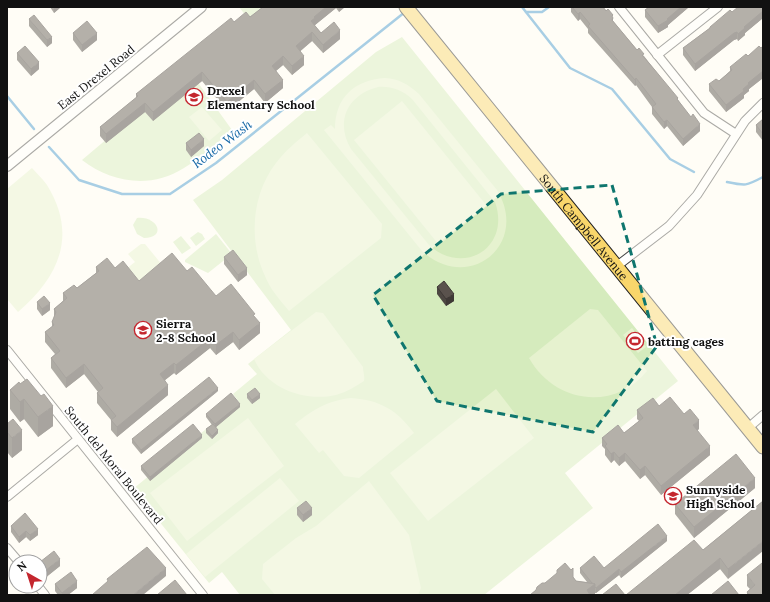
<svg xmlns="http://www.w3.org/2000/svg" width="770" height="602" viewBox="0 0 770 602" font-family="Lora,serif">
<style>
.green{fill:#d5ebbd}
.pitch{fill:#e6f2cf;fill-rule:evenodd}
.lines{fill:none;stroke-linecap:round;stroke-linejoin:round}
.stream{stroke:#3f96cf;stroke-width:2.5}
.minor-casing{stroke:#444;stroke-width:10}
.tertiary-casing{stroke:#444;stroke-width:12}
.primary-casing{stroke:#222;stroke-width:15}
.minor{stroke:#fff;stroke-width:8}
.tertiary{stroke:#fff;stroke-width:10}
.primary{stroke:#f9d66b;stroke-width:13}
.wall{fill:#4d4742}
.shaded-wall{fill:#3f3936}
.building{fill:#5a524d;stroke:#3f3936}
.marked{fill:none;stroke:#0f766e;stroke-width:3;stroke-dasharray:8 5;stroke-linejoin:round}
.labels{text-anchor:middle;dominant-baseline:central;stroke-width:4;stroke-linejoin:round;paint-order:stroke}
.street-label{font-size:12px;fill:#111;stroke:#fff}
.poi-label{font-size:12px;font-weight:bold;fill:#111;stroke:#fff;text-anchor:start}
.water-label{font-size:13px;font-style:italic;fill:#1768a6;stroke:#fff}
</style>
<rect width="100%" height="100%" fill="#fffdf5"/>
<g class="green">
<polygon points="239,7 268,7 250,21"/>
<polygon points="402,37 678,381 565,473 593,508 484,595 240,595 222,572 209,583 133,489 239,402 233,394 257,374 248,364 291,330 193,200 222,180 376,52"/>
<path d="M185,73H191L232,130C217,143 202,157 184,168C151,189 112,183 82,160Z"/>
<path d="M137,218C158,216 167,238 144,238L137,234L133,225Z"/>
<polygon points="198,232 202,234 205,239 196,246 190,238"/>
<polygon points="216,234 232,254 208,273 185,262 185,260"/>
<polygon points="181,236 191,248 182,254 173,242"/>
</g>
<g class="pitch">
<path d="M385,78C399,79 408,84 419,94L497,190C530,244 469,294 422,251L324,130L331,125L335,129C335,98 354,80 385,78ZM378,87C391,86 402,90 412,99L495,202C511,247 464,277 429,245L351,149C335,122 347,95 378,87Z"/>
<polygon points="402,101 487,206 439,245 354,140"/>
<polygon points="202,107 222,130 209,141 189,117"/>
<path d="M307,133L382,224L381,238L289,311C280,300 270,289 265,276C248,240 252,194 276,163C285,151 296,142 307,133Z"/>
<path d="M32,168C37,174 43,179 47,185C78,235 59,277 18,312L7,299V189Z"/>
<polygon points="141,244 145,244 163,266 138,284 126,269 135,262 128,254"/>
<path d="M590,309L598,310L647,371C614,412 554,403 529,358Z"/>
<path d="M316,312L323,313L363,367C363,372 365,376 364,381C355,387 346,392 336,395C306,402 267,389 254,359Z"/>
<polygon points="632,328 646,347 638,353 623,335"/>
<polygon points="496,389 534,438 428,521 390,473"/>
<path d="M351,398C380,400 397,410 414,433L359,478L344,476L323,450L319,453L295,424C314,409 327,401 351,398Z"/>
<polygon points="248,418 284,466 187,541 150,493"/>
<polygon points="280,478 299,501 205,577 186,554"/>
<polygon points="369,481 409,535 421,588 418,595 275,595 262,579 263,564 296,538 316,526"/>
</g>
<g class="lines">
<g class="stream">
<polyline points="522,7 570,68 612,89 670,159 694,172"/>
<polyline points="526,12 542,12 549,7"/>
<polyline points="7,96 34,129"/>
<polyline points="49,147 79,180 122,194 170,194 216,163 405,12"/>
<path d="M727,182C746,186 746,186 763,177"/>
</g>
<defs>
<g id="minor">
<polyline points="619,7 704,113 736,134"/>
<polyline points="657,55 718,7"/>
<polyline points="617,266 669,226 697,195 745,121 763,103"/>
<polyline points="7,350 203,595"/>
<polyline points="748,428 763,415"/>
<polyline points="7,497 78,439"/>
<polyline points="7,548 19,562"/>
<polyline points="38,586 45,595"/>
</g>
<polyline id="tertiary" points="7,166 201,7"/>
<g id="primary">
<path id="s1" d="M406,7L763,447"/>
</g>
</defs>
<use href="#minor" class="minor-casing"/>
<use href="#tertiary" class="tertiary-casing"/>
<use href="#primary" class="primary-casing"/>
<use href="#minor" class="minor"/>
<use href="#tertiary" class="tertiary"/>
<use href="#primary" class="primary"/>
</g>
<g class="wall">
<polygon points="50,7 61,7 54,13"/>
<polygon points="263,7 344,7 339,12 336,8 315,25 315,26 321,33 340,39 323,53 312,41 300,51 304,65 292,75 283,65 276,71 283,88 265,103 254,89 227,111 202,81 153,121 145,112 106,143 100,136 100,127 136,98 136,94 234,22 250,17"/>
<polygon points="571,7 603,7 613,18 613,21 637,50 644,56 678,100 700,131 683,146 667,126 664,129 652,114 652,107 636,85 635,86 588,33 588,29 580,19 578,21 571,12"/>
<polygon points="649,7 689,7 668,25 668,27 658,33 645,17 645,10"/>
<polygon points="763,7 763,18 745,33 745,35 738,41 737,39 734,40 695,71 683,55 683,48 710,28 710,27 732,12"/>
<polygon points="29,19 52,43 47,47 29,26"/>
<polygon points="73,33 97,40 82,52 73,40"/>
<polygon points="763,46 763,78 749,89 749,91 744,95 744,98 726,112 709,91 709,84 719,81 730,71 730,67"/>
<polygon points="17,53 39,69 31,76 17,60"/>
<polygon points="763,119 763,141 756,132 756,125"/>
<polygon points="186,143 204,146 191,157 186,150"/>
<polygon points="224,257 247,275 238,282 224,264"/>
<polygon points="96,267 115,268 139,281 187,271 216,296 255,317 260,333 239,350 233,342 216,355 210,348 176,375 174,373 165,380 168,395 117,437 111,430 111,420 97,403 97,393 98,392 84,374 66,388 51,368 51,358 55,354 45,342 45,332 52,327 52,322 54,318 54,309 63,301 63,293 77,288 96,273"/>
<polygon points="437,287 454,301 446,306 437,294"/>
<polygon points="37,302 50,310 42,316 37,309"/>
<polygon points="20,384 41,396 53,426 38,437 24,419 20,422 10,409 10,390"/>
<polygon points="218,391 141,454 132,443 132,439"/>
<polygon points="247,394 260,398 252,404 247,398"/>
<polygon points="659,406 684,414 699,429 697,430 710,455 661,495 645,475 640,479 625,461 619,466 614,460 611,463 605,455 605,449 602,446 602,438 624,433 639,421 637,419 637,410"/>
<polygon points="240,407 216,427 218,433 212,439 206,433 206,429 212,425 206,417 206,414"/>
<polygon points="7,424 22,450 12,458 7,452"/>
<polygon points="202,438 150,481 141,470 141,466"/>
<polygon points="755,488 694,538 675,514 675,504"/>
<polygon points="763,501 728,579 720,569 687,595 626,595 703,550"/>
<polygon points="297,508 312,515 303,522 297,515"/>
<polygon points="11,526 38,535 30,541 26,537 19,543 11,532"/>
<polygon points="667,541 621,578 619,575 596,593 595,593 595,594 594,595 530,595 545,583 573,577 576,581 587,582 580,573 580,568 604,568"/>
<polygon points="40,562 60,566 45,578 40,572"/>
<polygon points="747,575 763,595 747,595 747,592 750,589 747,586"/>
<polygon points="55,584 77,588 68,595 58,595 55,591"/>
</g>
<g class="shaded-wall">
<polygon points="54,7 61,7 54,13"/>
<polygon points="326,7 336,7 336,8 315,25 315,27 311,21 314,17"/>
<polygon points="339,7 344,7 344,8 339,12"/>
<polygon points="681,7 689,7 668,25 668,27 658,33 658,26"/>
<polygon points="763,11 763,18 745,33 745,35 738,41 738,34 744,27"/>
<polygon points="580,12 580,19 578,21 578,14"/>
<polygon points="340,30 340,39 323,53 323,45"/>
<polygon points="312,32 312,41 296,55 296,46"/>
<polygon points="737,32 737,39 734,40 695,71 695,64 734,33"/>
<polygon points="97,33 97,40 82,52 82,45"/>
<polygon points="52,37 52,43 47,47 47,40"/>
<polygon points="283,56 283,65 272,74 272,66"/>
<polygon points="304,56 304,65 292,75 292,66"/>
<polygon points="39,62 39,69 31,76 31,69"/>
<polygon points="763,71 763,78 749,89 749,91 744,95 744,98 726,112 726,105 743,89 748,83"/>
<polygon points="202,72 202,81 153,121 153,112"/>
<polygon points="636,78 636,85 635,86 635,80"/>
<polygon points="254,80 254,89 227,111 227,102"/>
<polygon points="283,80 283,88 265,103 265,94"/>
<polygon points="145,103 145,112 106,143 106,134"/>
<polygon points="667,120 667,126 664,129 664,122"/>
<polygon points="700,124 700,131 683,146 683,139"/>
<polygon points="204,139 204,146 191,157 191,150"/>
<polygon points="247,268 247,275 238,282 238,275"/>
<polygon points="454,294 454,301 446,306 446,299"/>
<polygon points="50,303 50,310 42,316 42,309"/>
<polygon points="260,323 260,333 239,350 239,340"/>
<polygon points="233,332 233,342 216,355 216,345"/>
<polygon points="210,338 210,348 176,375 176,365"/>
<polygon points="174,363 174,373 160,384 160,374"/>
<polygon points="84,364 84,374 66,388 66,378"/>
<polygon points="168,385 168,395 117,437 117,427"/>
<polygon points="218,388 218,391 141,454 141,450"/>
<polygon points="260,394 260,398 252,404 252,400"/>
<polygon points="24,399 24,419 20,422 20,402"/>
<polygon points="240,404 240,407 215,428 215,424"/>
<polygon points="53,406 53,426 38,437 38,417"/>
<polygon points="699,420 699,429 693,434 693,425"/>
<polygon points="22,430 22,450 12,458 12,438"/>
<polygon points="218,430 218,433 212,439 212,436"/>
<polygon points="202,435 202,438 150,481 150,477"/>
<polygon points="710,446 710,455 661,495 661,486"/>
<polygon points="614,452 614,460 611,463 611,454"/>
<polygon points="625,453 625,461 619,466 619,458"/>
<polygon points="645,466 645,475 640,479 640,470"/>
<polygon points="755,478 755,488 694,538 694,527"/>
<polygon points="312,508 312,515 303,522 303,515"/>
<polygon points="38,529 38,535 30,541 30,535"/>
<polygon points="26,531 26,537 19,543 19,537"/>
<polygon points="667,536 667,541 621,578 621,572"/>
<polygon points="763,541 763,551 728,579 728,569"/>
<polygon points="720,558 720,569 687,595 675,595"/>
<polygon points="60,559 60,566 45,578 45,571"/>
<polygon points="166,568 166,576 143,595 133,595"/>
<polygon points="619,569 619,575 596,593 596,588"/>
<polygon points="77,581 77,588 68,595 62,595 62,593"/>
<polygon points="595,584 595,594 594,595 587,595 587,590"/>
</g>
<g class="building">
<polygon points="263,7 326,7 314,17 315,18 311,21 321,33 334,22 340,30 323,45 312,32 296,46 304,56 292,66 283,56 272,66 283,80 265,94 254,80 227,102 202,72 153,112 145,103 106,134 100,127 138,96 136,94 231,18 234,22 246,12 250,17"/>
<polygon points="572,7 603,7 606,11 608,9 613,15 612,16 613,18 612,20 637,50 639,48 644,54 642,55 654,69 678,98 677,99 691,117 693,114 700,124 683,139 667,120 664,122 652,107 656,104 636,78 635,80 588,26 590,24 580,12 578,14"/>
<polygon points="649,7 681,7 667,19 668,20 658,26 645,10"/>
<polygon points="738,7 763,7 763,11 744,27 745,28 738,34 737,32 734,33 695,64 683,48 710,28 710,27 730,10 732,12"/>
<polygon points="34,15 52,37 47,40 29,19"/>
<polygon points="87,21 97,33 82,45 73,33"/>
<polygon points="25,46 39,62 31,69 17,53"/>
<polygon points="759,46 761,48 763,46 763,71 748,83 749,84 743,89 744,91 726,105 709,84 716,79 719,81 732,70 730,67 746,54 748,56"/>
<polygon points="763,119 763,134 756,125"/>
<polygon points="199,133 204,139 191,150 186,143"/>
<polygon points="233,250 247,268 238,275 224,257"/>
<polygon points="172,253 187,271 192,267 216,296 231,284 255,314 253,315 260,323 239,340 233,332 216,345 210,338 176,365 174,363 160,374 168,385 117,427 111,420 116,416 97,393 103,388 84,364 66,378 51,358 60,351 45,332 54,325 52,322 56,312 54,309 67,298 63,293 74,285 77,288 99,271 96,267 107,258 115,268 123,261 139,281"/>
<polygon points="444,281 454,294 446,299 437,287"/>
<polygon points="44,296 50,303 42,309 37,302"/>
<polygon points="209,377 218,388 141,450 132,439"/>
<polygon points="27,379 41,396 44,394 53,406 38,417 24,399 20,402 10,390 19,382 20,384"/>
<polygon points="255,388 260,394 252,400 247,394"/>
<polygon points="231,393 240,404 215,424 206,414"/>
<polygon points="670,397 684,414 690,409 699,420 693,425 710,446 661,486 645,466 640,470 625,453 619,458 614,452 611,454 605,446 607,444 602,438 618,425 624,433 643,418 637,410 653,398 659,406"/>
<polygon points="13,419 22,430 12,438 7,432 7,424"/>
<polygon points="193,424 202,435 150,477 141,466"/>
<polygon points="213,424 218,430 212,436 206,429"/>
<polygon points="736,454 755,478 694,527 675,504"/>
<polygon points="306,501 312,508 303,515 297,508"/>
<polygon points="763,501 763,541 728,569 720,558 675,595 626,595 694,540 703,550"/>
<polygon points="25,513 38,529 30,535 26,531 19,537 11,526"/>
<polygon points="658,524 667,536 621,572 619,569 596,588 595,587 595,584 592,583 580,568 594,556 604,568"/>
<polygon points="147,547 166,568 133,595 92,595 108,581 107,579"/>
<polygon points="54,551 60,559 45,571 40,565 40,562"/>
<polygon points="565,563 571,570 573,568 573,577 576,581 595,584 587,590 590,595 530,595 536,590 537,587 542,583 545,583 557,573 557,570"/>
<polygon points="762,563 763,563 763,595 749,595 747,592 755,585 747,575"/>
<polygon points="71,572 77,581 62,593 55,584"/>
<polygon points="175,580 187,595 157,595"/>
<polygon points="728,581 739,595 711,595"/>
<polygon points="616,584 625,595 602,595"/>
</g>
<path d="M0 0H770V602H0ZM612,185L657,346L593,432L437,401L373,295L501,194Z" fill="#fffdf5" fill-opacity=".55" fill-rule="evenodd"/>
<path class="marked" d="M612,185L657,346L593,432L437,401L373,295L501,194Z"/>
<defs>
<symbol id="school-ring" viewBox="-11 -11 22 22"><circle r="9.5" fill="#fff" stroke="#c4262e" stroke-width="1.5"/><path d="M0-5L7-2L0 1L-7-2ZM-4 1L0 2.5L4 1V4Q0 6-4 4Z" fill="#c4262e"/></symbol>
<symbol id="stadium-ring" viewBox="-11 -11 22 22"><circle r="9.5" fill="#fff" stroke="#c4262e" stroke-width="1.5"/><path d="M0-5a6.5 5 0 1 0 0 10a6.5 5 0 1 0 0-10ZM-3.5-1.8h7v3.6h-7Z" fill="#c4262e"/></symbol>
</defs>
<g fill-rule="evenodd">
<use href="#school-ring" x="184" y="87" width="20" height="20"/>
<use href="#school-ring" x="133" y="320" width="20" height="20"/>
<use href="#stadium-ring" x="625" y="331" width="20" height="20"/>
<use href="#school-ring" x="663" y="486" width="20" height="20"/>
</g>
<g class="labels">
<g class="street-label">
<text transform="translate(96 77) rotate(-39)">East Drexel Road</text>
<text stroke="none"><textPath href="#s1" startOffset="283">South Campbell Avenue</textPath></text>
<text transform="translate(114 465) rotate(51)">South del Moral Boulevard</text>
</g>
<g class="poi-label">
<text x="207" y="90">Drexel<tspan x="207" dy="14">Elementary School</tspan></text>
<text x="156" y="323">Sierra<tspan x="156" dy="14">2-8 School</tspan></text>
<text x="648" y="341">batting cages</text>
<text x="686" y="489">Sunnyside<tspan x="686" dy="14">High School</tspan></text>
</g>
<g class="water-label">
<text transform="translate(222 144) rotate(-37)">Rodeo Wash</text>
</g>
</g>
<rect width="770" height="602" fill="none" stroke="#111111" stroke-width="16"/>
<g transform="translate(28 574) rotate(321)"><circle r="19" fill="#ffffff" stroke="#a0a0a0"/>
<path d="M0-3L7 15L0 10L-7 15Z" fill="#c4262e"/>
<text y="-6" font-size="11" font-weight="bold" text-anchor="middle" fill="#111111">N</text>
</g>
</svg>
